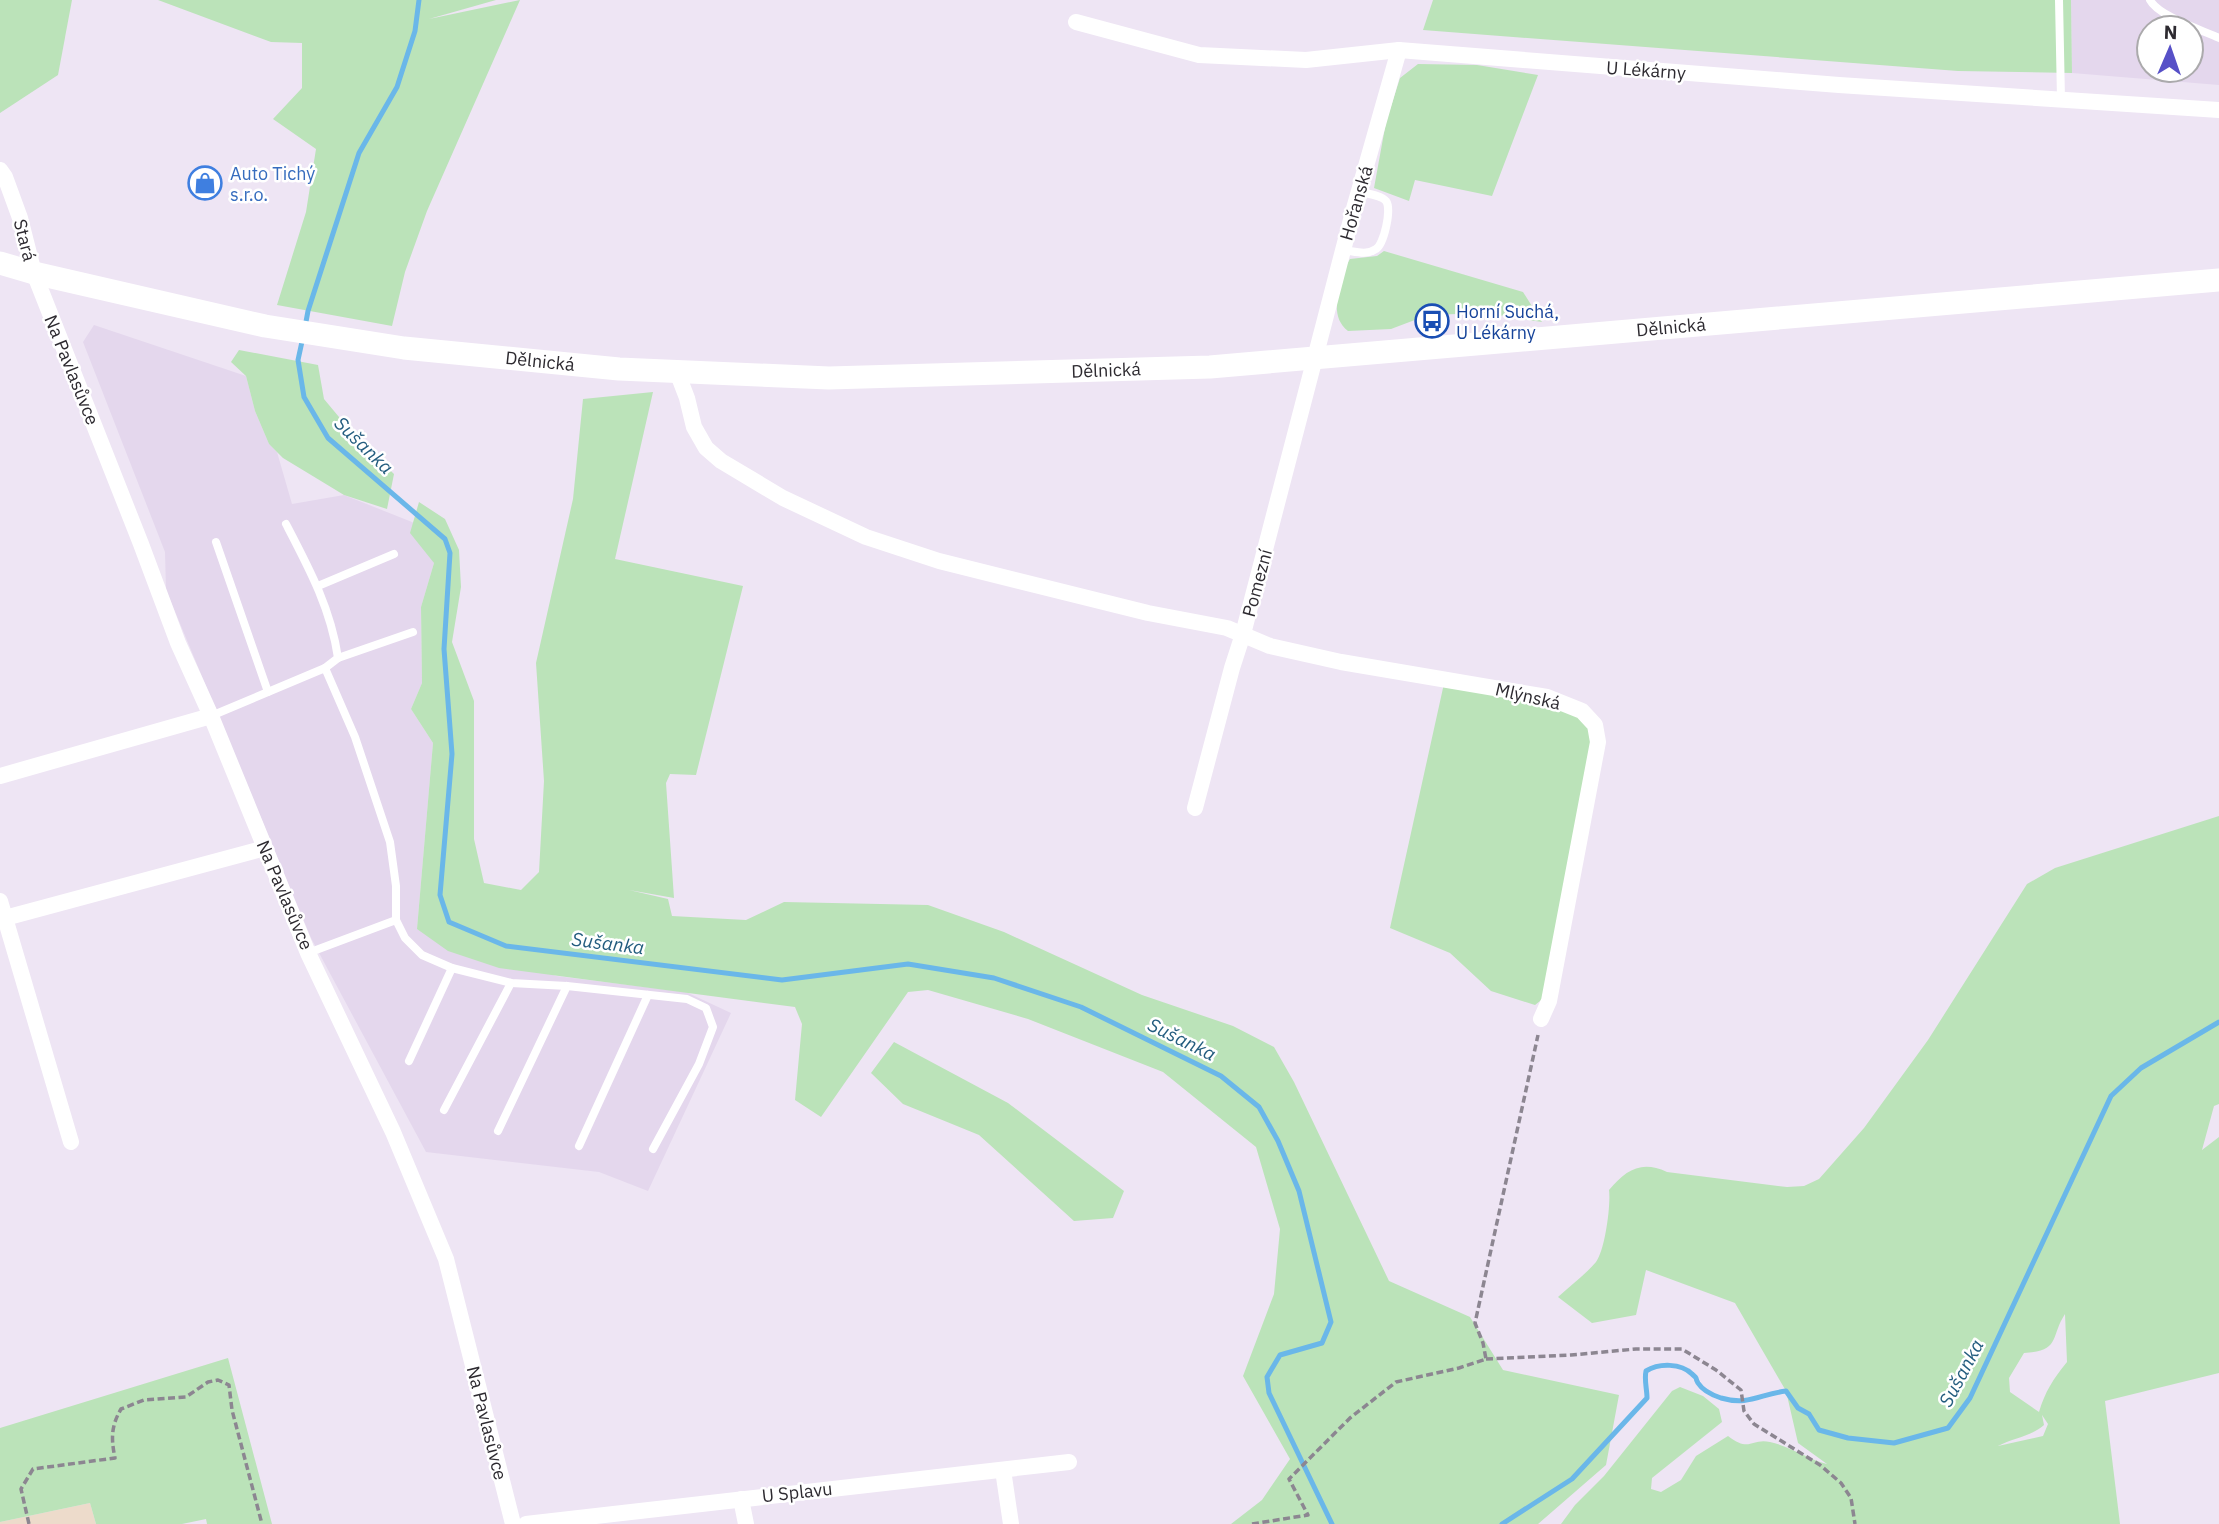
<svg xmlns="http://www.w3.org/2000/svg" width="2219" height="1524" viewBox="0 0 2219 1524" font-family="'IBM Plex Sans',sans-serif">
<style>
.built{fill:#e4d7ed;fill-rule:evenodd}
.education{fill:#eddbcb}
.green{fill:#bbe3b9;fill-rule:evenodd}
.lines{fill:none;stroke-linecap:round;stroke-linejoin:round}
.stream{stroke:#6ab7e9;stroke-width:5}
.path{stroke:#8c8691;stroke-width:3.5;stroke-dasharray:7 3.5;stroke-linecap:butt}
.lane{stroke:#fff;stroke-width:8}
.street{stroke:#fff;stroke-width:16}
.secondary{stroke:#fff;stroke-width:23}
.labels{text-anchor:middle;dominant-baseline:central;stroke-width:5;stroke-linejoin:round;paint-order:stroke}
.street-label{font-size:18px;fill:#2d2a30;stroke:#fff}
.shop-label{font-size:18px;fill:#366cbe;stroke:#fff;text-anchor:start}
.transit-label{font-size:18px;fill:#164399;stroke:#fff;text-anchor:start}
.water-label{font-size:19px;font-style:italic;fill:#245d7f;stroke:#fff}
</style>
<rect width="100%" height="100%" fill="#eee5f4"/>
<g class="built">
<path d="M2071,0H2219V85L2072,73ZM2149,28H2191V70H2149Z"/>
<polygon points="94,325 246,376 255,411 269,444 277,452 292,504 344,495 417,524 434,563 421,607 422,683 411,709 433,743 417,929 556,976 686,992 731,1013 648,1191 599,1172 426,1152 311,938 166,590 165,552 83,342"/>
</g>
<polygon class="education" points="90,1503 96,1524 0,1524 0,1522"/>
<g class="green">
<polygon points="0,0 72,0 58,75 0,113"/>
<polygon points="158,0 496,0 429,19 520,0 427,211 405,272 392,326 277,305 306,212 316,149 273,119 302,88 302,43 271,42"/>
<polygon points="1433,0 2071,0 2072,73 1958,71 1423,30"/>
<polygon points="1418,64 1477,65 1538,75 1492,196 1415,180 1409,201 1374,188 1386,122 1400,78"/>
<path d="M1384,251L1523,292L1542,322L1485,313L1428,315L1391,329L1348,331C1327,314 1341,287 1347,264L1350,259L1377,256Z"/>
<polygon points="239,350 318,365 324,399 359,441 394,474 387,509 344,495 283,458 269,444 255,411 246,376 231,362"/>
<polygon points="653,392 615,559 743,586 696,775 670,774 666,783 674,898 629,890 668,899 672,916 746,920 784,902 928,905 1004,932 1142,995 1233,1026 1274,1047 1294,1082 1389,1281 1470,1317 1503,1370 1619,1395 1606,1465 1538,1524 1231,1524 1262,1500 1290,1459 1243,1376 1274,1294 1280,1229 1256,1147 1163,1072 1028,1019 928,990 908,992 821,1117 795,1100 802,1024 795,1007 499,968 448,951 417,929 433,743 411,709 422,683 421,607 434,563 410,533 419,502 445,519 459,550 461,587 452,642 474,701 474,839 484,883 521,890 539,872 544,781 536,663 573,499 583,399"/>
<polygon points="1445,679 1547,697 1595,725 1550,993 1535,1005 1491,991 1450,953 1390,928"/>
<path d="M2219,816V1104L2214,1106L2202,1150L2219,1137V1373L2105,1401L2120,1524H1561L1575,1505L1604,1476L1672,1391L1680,1387L1703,1396L1719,1409L1722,1422L1652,1478L1651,1489L1661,1492L1681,1480L1696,1456L1728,1436C1750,1453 1751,1438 1770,1442C1789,1446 1808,1459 1827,1464L1798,1443L1786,1391L1735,1303L1646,1270L1636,1315L1592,1323L1558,1297C1570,1286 1585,1275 1596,1262C1605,1250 1611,1205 1609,1190C1626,1170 1641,1160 1667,1172L1787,1187L1804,1186L1819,1179L1864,1128L1928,1040L2027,884L2055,868ZM2065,1314L2067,1362C2053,1379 2045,1392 2039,1412L2010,1392L2009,1378L2024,1353C2061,1351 2050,1337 2065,1314ZM2042,1415L2048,1424L2043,1436L1998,1446C2013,1438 2032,1436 2044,1425Z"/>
<polygon points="894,1042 1008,1103 1124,1191 1113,1218 1074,1221 979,1135 903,1104 871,1073"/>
<polygon points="228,1358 272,1524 207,1524 206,1519 182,1524 96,1524 90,1503 0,1522 0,1428"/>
</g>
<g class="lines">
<g class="stream">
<polyline points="305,327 308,311 359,153 397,87 415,31 419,0"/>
<polyline points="303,337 298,360 304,397 328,438 445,539 450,553 444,649 452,754 440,895 449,922 506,946 782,980 908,964 994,978 1081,1007 1221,1076 1259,1107 1278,1141 1299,1191 1331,1322 1322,1343 1280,1355 1267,1377 1269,1393 1332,1524"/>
<path d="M1502,1524L1572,1479L1647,1398C1647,1389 1644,1380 1646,1371C1659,1363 1681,1363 1692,1374C1699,1380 1694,1376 1698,1383C1703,1391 1712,1395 1721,1398C1749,1406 1760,1394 1786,1391L1798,1408L1809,1414L1819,1430L1848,1438L1894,1443L1948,1428L1970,1398L2111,1096L2141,1068L2219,1022"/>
</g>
<g class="path">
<polyline points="1486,1359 1571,1355 1636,1349 1682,1349 1716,1370 1741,1390 1744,1411 1754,1424 1820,1465 1841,1483 1851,1498 1855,1524"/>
<path d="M29,1524L21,1489L33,1469L115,1458C111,1439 111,1426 121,1409L144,1400L186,1397L208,1382L218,1380L229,1385L232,1410L262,1524"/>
<polyline points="1252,1524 1308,1515 1289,1479 1350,1418 1396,1382 1459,1368 1486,1359 1483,1343 1475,1323 1538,1035"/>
</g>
<g class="lane">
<polyline points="2059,0 2061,99"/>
<path d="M2150,0C2158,16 2202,30 2219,38"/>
<path d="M1343,250C1354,251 1366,256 1376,249C1384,244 1392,209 1386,201C1381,195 1368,194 1360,192"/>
<path d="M286,524C309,568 331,609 338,658L325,668"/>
<polyline points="216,542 268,692"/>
<polyline points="318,586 394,554"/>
<polyline points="338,658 413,632"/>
<polyline points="211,716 325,668 355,737 390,842 396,886 396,920 405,938 422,955 452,968 511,983 567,986 687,999 706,1008 713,1027 699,1064 653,1149"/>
<polyline points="308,953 396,920"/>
<polyline points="409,1061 452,968"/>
<polyline points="444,1110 511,983"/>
<polyline points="498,1131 567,986"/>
<polyline points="579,1146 648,995"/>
</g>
<g class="street">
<polyline points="1076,22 1199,55 1306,60 1399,50 1839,85 2219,110"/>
<polyline points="0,170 5,177 20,218 34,273 141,544 178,643 211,716 308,953 393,1132 446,1259 513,1524"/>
<polyline points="677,372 687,398 694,427 706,448 721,461 783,498 866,537 939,561 1148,613 1227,628 1270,646 1341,662 1547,697 1582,711 1595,725 1598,742 1549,1001 1541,1019"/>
<polyline points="0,776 211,716"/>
<polyline points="1195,808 1232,668 1243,634 1353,212 1399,50"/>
<polyline points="0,901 5,918 265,848"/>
<polyline points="5,918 71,1142"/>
<polyline points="1003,1470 1011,1524"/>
<polyline points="741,1499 746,1524"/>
<polyline points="526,1524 1069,1462"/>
</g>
<polyline class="secondary" points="0,263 34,273 265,326 404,348 619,369 829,378 1210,367 2219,280"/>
</g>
<defs>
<symbol id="shop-ring" viewBox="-11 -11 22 22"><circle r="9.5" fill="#fff" stroke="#3f7fe0" stroke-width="1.5"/><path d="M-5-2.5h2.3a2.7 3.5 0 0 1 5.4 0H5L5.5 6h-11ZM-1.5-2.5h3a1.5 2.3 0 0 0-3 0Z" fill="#3f7fe0"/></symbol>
<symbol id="bus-ring" viewBox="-11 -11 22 22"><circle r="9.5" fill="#fff" stroke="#1a4fb4" stroke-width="1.5"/><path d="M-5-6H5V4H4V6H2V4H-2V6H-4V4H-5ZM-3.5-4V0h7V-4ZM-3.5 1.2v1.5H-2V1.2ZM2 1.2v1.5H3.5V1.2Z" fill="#1a4fb4"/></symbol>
</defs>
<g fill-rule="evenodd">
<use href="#shop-ring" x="186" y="164" width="38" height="38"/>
<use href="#bus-ring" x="1413" y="302" width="38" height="38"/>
</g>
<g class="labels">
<g class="street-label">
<text transform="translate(1646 70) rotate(4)">U Lékárny</text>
<text transform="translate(1356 203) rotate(-74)">Hořanská</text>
<text transform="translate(25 240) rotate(76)">Stará</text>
<text transform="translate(1671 327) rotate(-5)">Dělnická</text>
<text transform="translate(540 361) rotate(6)">Dělnická</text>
<text transform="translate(72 370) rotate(68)">Na Pavlasůvce</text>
<text transform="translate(1106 370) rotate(-2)">Dělnická</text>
<text transform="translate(1257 583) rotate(-75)">Pomezní</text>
<text transform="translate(1528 696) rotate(13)">Mlýnská</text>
<text transform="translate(285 895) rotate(67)">Na Pavlasůvce</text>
<text transform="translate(487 1423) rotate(76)">Na Pavlasůvce</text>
<text transform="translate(797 1492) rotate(-6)">U Splavu</text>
</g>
<g class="shop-label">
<text x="230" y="173">Auto Tichý<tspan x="230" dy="21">s.r.o.</tspan></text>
</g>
<g class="transit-label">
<text x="1456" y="311">Horní Suchá,<tspan x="1456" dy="21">U Lékárny</tspan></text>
</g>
<g class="water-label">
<text transform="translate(364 445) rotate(44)">Sušanka</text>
<text transform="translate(608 943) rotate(7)">Sušanka</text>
<text transform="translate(1182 1039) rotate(26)">Sušanka</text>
<text transform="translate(1961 1373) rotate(-62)">Sušanka</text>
</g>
</g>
<g transform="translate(2170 49) rotate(2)"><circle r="33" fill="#ffffff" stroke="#abaaac" stroke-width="2"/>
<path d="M0-5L12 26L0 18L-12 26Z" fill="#5750c7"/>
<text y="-10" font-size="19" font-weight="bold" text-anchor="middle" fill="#2d2a30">N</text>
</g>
</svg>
